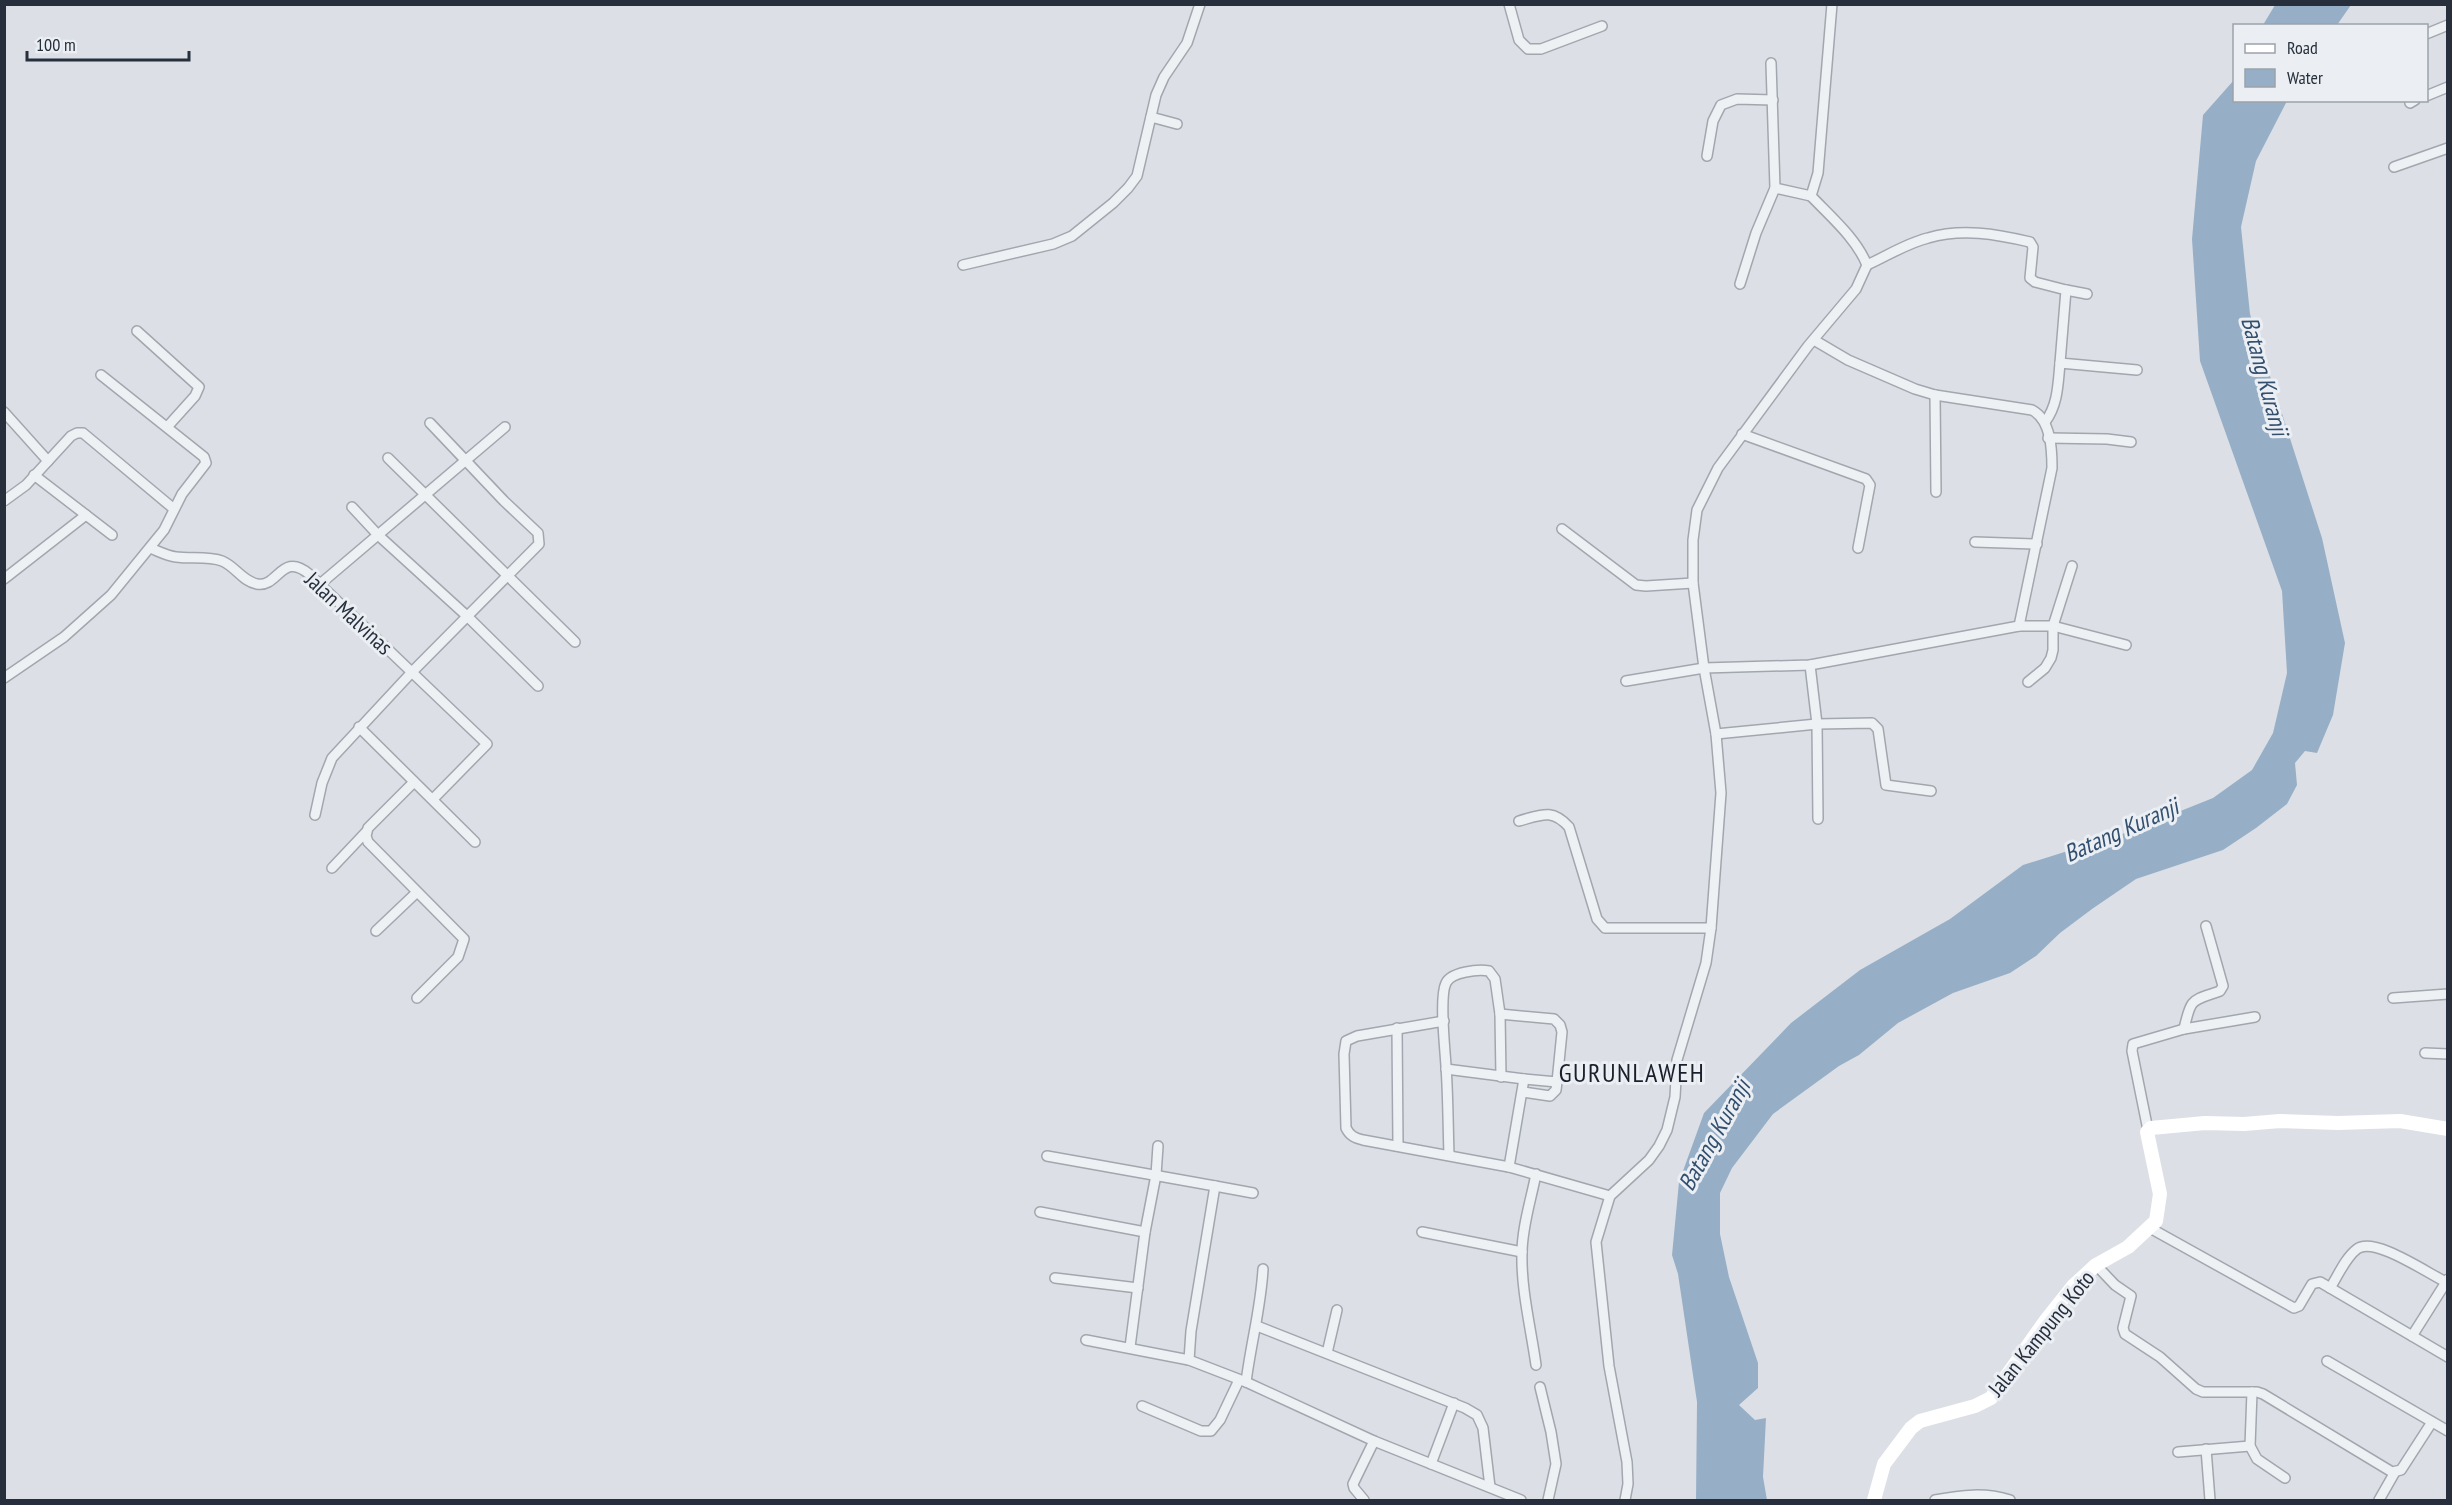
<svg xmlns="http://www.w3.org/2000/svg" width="2452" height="1505" viewBox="0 0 2452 1505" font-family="'PT Sans Narrow',sans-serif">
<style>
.water{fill:#97afc6}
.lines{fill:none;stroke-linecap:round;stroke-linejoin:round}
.street-casing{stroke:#a2a7af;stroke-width:12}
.street{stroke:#eef1f4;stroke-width:9}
.secondary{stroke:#fff;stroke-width:14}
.labels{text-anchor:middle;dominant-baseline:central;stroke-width:6;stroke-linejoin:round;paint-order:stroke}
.street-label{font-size:22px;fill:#262f3b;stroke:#ebeff4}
.water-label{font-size:24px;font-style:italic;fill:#324f6e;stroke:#ebeff4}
.quarter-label{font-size:26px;letter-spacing:1.5px;fill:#19202c;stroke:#ebeff4}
</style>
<rect width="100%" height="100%" fill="#dce0e6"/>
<g class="water">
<polygon points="2275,5 2275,4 2351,5 2337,25 2263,25"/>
<polygon points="2234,80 2234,100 2287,101 2256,161 2241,227 2250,314 2322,538 2345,643 2333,715 2317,753 2305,751 2295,763 2297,785 2287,804 2256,828 2223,850 2136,879 2092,909 2060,933 2036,956 2010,973 1953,993 1898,1023 1859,1055 1839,1066 1773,1114 1732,1168 1720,1193 1720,1234 1729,1277 1758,1363 1758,1388 1739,1405 1755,1420 1766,1418 1763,1477 1767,1500 1696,1500 1697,1402 1678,1274 1672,1255 1679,1182 1704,1113 1791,1023 1860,970 1950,919 2023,865 2128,832 2213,798 2252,770 2273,733 2287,673 2282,591 2200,361 2192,239 2203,115"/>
</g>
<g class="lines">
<defs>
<g id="street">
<polyline points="1509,4 1519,40 1528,49 1541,49 1602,26"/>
<polyline points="2426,34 2448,25"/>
<polyline points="1771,63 1775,188"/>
<polyline points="2426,96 2448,87"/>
<polyline points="2410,103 2415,100"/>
<polyline points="1151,117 1177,124"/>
<polyline points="1707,156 1713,121 1721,105 1737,99 1773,100"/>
<polyline points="2394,167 2448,148"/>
<polyline points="963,265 1053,244 1072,236 1113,203 1128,188 1137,176 1156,95 1164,77 1187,43 1200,4"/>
<path d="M1867,265C1887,256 1907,243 1928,238C1962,228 1996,234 2030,242L2033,247L2030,278L2035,282L2066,290L2060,363L2137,370"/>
<polyline points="1740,284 1756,233 1775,188 1811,196"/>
<polyline points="2066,290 2087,294"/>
<polyline points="137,331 199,387 195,396 168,426"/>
<path d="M1814,340L1848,360L1915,389L1935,395L2032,410C2051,420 2052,449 2052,468L2019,626"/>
<polyline points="1935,395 1936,492"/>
<polyline points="4,412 48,461"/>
<path d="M2045,422C2058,405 2058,384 2060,363"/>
<polyline points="1742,434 1866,479 1870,485 1858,548"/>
<polyline points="2048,438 2107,439 2131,442"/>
<polyline points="388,458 575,642"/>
<polyline points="34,475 112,535"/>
<polyline points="4,501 26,485 71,436 77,433 83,433 174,509"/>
<polyline points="352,507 378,535 468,617 538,686"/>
<polyline points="1562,529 1636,585 1646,586 1693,583"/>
<polyline points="1975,542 2037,544"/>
<path d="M150,548C158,551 167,556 176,557C190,559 209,556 222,561C235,566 242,581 257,584C278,588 282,551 309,574L487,744L433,799"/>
<polyline points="4,579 86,515"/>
<polyline points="319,585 505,427"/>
<polyline points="1810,665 1817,724 1818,819"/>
<polyline points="4,678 64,637 111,595 164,530 182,494 206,463 204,457 101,375"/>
<polyline points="1626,681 1704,668 1810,665 2019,626 2053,626 2126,645"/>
<polyline points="2028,682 2045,668 2051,658 2053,650 2053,626 2072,566"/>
<polyline points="359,727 475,842"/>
<polyline points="1716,734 1817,724 1872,723 1878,729 1886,785 1931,791"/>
<polyline points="414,782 368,828 366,836 368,842 464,939 458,957 417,998"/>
<polyline points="315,815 322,783 332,758 412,672 539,544 538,533 504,501 430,423"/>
<path d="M1519,821C1541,815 1552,808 1569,827L1597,919L1605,928H1711"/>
<polyline points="332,868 366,832"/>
<polyline points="376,931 416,893"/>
<polyline points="2393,998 2448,994"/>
<path d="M1444,1021L1357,1036L1346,1041L1344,1054L1346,1128C1350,1136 1355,1138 1363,1140L1509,1167L1610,1196"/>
<polyline points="1397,1028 1398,1146"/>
<path d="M2184,1029C2191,997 2192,1001 2220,991L2223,986L2206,926"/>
<polyline points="2425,1053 2448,1054"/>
<polyline points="1446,1069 1524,1079 1509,1167"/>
<polyline points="1501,1077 1500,1014 1554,1019 1560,1025 1562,1032 1557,1082 1524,1079"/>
<polyline points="1523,1092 1550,1096 1556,1090 1557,1082"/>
<polyline points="2148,1130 2132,1051 2133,1044 2184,1029 2255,1017"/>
<path d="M1449,1155C1448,1125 1448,1095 1446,1066C1445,1048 1439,997 1446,983C1451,972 1478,969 1489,971L1495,979L1500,1014"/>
<polyline points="1047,1156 1215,1186 1191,1331 1189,1360"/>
<polyline points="1215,1186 1253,1193"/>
<polyline points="1040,1212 1145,1232"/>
<polyline points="2150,1228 2294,1308 2299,1306 2312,1284 2320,1282 2448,1357"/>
<polyline points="1422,1232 1522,1252"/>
<polyline points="2096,1265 2115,1285 2131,1296 2123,1328 2125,1334 2160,1357 2196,1389 2203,1392 2257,1392 2263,1394 2392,1472 2401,1470 2432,1422"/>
<polyline points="1055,1278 1138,1288"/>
<path d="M2330,1288C2338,1276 2345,1258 2357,1249C2374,1236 2427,1273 2446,1282"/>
<polyline points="1257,1326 1465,1408 1477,1415 1483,1428 1490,1487"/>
<polyline points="2412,1336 2448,1279"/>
<polyline points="1086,1340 1189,1360 1246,1382 1374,1441 1521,1500"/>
<polyline points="1130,1347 1145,1232 1156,1175 1158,1146"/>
<polyline points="1327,1353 1337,1310"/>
<polyline points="2327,1361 2448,1431"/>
<path d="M1536,1365C1531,1329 1521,1290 1522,1253C1522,1227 1531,1200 1536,1174"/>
<path d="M1246,1382C1251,1343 1261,1307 1263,1269"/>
<polyline points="1540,1387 1551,1432 1556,1464 1548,1500"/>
<polyline points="2252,1392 2250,1446 2257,1459 2285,1478"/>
<polyline points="1142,1406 1201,1431 1211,1431 1220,1420 1239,1380"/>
<polyline points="2206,1449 2210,1500"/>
<polyline points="2178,1452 2250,1446"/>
<polyline points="1431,1464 1454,1403"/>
<polyline points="1364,1500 1354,1488 1353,1484 1374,1441"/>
<path d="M1625,1500L1628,1484L1627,1462L1609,1366L1596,1242L1610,1196L1649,1160L1659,1146L1667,1130L1675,1097L1677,1060L1706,963L1711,928L1721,793L1716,734L1704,668L1693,583V540L1697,510L1718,468L1808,346L1856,289L1867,265C1856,238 1831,217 1811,196L1818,173L1832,4"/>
<path d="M1935,1500C1961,1495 1985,1492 2010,1500"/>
<polyline points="2379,1500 2395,1472"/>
</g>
</defs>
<use href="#street" class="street-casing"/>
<use href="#street" class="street"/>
<polyline class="secondary" points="1874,1500 1884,1464 1911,1428 1920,1421 1975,1406 1991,1398 2046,1320 2073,1286 2096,1265 2128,1247 2156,1221 2160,1194 2147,1132 2151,1128 2205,1123 2244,1124 2280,1121 2338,1123 2400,1121 2448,1129"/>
</g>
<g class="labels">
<g class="street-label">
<text transform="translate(349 613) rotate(43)">Jalan Malvinas</text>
<text transform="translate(2041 1333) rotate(-51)">Jalan Kampung Koto</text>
</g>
<g class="water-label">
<text transform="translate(2265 376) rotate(75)">Batang Kuranji</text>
<text transform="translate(2121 830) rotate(-24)">Batang Kuranji</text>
<text transform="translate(1714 1135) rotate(-61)">Batang Kuranji</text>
</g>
<g class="quarter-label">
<text x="1632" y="1072">GURUNLAWEH</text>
</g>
</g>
<rect width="2452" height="1505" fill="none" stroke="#262f3b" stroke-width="12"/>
<rect x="2233" y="24" width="195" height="78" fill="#ebeff4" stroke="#9ca2aa" stroke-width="1.5"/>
<rect x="2245" y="44" width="30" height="9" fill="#ffffff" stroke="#9ca2aa" stroke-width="1.5"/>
<text x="2287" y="54" font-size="18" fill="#262f3b">Road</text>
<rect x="2245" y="69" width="30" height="18" fill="#97afc6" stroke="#9ca2aa" stroke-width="1.5"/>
<text x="2287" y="84" font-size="18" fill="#262f3b">Water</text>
<path d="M27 51v9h162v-9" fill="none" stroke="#262f3b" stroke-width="3"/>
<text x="36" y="51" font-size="18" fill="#262f3b" stroke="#ebeff4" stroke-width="4.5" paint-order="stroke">100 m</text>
</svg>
